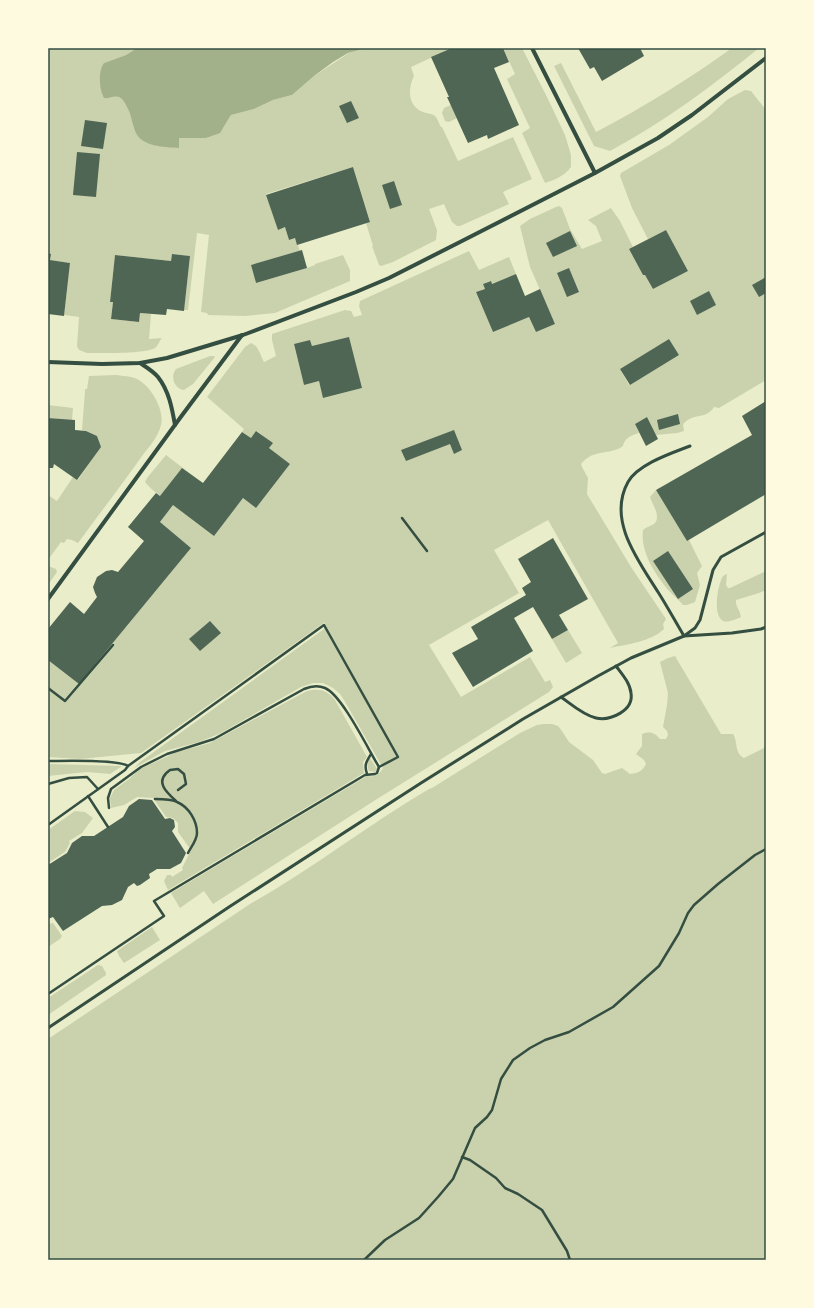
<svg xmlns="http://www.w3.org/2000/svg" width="814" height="1308" viewBox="0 0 814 1308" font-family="Helvetica,sans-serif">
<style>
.green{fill:#cad2ad;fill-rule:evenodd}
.water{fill:#a3b18a}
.building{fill:#4f6655}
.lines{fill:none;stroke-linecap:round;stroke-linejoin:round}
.path{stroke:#344e41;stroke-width:2.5}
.service{stroke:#344e41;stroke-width:3}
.minor{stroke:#344e41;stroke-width:4}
.neatline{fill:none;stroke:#344e41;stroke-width:1.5}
</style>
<rect width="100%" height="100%" fill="#e9edc9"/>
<g class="green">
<path d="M48,48H137L126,55L104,63L102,94L104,98C110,99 114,94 119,97C129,102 132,122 135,131L179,148V138H206L223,128L231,115L254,109L273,100L292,95L314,76L349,53L367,48H452L411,67L414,76C408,88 407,106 423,112C427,114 432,113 435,116C438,119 439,124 441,127H442L458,161L513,137L532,179L503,192L509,204L460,226H457L452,222L444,204L429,209L437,230L436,240L393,262L381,266L379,265L372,246H373L366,223L370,221L353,167L266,194L278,229L285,227L289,240L295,238L300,251L251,265L256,283L307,268L315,265V264L343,255L350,270V281L275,313L245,316L208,315L207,313L201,312L209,235L197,233L188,310H184L190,256L172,254L171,261L115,255L110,302H113L111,319L139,322L140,313L151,314L149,339L162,338C159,341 158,346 155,348C145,354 100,353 87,353L79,350L77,346L79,317L64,315L70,263L50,260L51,254L48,253Z"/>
<path d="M507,48H522L547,97L565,135L571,155V167C564,176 555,180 545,183L522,133L530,128L507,79L515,74L504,50Z"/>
<path d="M732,48H759C712,86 664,122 610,151L594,146L554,66L561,63L596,132C644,107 689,79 732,48Z"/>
<path d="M745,90L751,91L766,110V380L719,408L714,407C706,420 695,412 683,424L684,431L677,433L656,435L647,417L635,424L639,433C632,435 624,438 623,446C609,456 594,448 581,464L582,467L588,478L587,494L631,567L666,619L663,624L664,629C650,642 628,644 610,648L618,643L548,520L494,550L519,593L429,645L461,697L530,657L545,682L550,680L553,687L549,692L377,799L213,904L204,891L180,908L171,893L367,776C376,777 379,775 383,768L344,700L340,694L333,688L323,683H313L301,687L221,733L199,742L165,751L134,768L140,762L324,629L325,622L141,753L80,759L48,757V660L79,684L191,548L160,522L173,505C164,498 152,491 145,482L147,478L166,455L235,508L243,498L256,508L290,464L269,448L272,443L257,431L251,438L242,432L244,429L207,397L245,347L251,343C259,346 260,355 264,362L276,356L272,340V334L345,310L351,311L354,317L362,315L359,306L360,301L469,251L479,270L509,257L516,274L492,284L490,281L483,284L485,289L476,292L493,332L529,317L536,332L555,324L530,267L520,226L530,219L556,207L559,206L562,208L570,229L582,249L602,241L596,226L588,220L611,208L620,221L633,247L629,249L643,275H645L653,289L688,271L666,230L648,239L632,208L620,176L621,173L669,145L708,117L728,99ZM669,339L679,355L629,385L620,369ZM310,340L312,346L362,388L324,398L319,381L304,385L294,345Z"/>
<polygon points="451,105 457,118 449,122 445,121 442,113 444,108"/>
<path d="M210,356H214L215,357L193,384L184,390C174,389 170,376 176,369Z"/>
<path d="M116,375C123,376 131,376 137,379C151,386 165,410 161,425C158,437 149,447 142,456C121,486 99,514 78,543L72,540L67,539L64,543L61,542L48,560V495L57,501L73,477L78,480L100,447L97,436L86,431L82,430L85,391V389H87L89,376Z"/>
<polygon points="48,405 73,408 72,420 48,418"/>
<path d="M656,490L687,540H689L702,566L697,573L700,585L695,602L687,605H683C679,600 674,596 670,592C656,576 640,552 643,530C646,527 651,526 654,524C662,517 652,504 650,497Z"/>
<polygon points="48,566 56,569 57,572 48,585"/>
<path d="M766,571V590L759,593L736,600C735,606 740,610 741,617C736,619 728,623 723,621C712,615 718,584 723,576L727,574L726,585L728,588H730Z"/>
<polygon points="568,630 582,653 566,663 552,639"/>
<path d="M675,656L721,734H733C738,741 734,753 744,758L766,747V1260H48V1039L250,904C312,869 368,825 429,789L432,788L520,733L537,725L543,724H552L558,726L562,731L569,742L593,760L602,773L605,774L622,768L630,774C639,773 642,771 646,764L644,760L636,754L642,746V734C651,731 655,733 660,739H666L668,735L667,731L663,727L667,705L668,693L660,662L668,658Z"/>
<path d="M312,690C322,689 329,692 335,700L367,757L363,762L364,773L168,890L164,881L167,875H171L172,877L183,870L182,868L191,850L178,832V823L173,818L166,817L153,798L137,797L124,805L111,808L110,798L114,790L129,779L140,769L177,752L210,743L307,691Z"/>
<path d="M370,758L377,769L375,772L369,771C367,766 366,761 370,758Z"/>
<polygon points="48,764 122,766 110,774 87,772 48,776"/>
<polygon points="75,811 85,812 93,818 82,833 69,841 70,843 65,852 48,863 48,830"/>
<polygon points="53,923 62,936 60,939 48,947 48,924"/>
<polygon points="152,927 160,940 124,963 119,956 117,951"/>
<polygon points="98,965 102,966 106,973 106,975 48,1015 48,998"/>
</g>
<path class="water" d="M137,48H367L348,53L333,62L314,76L292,95L273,100L254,109L231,115L220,133L206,138H179V148C165,147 141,147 135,131C132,123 131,114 127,107C125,103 123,99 119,97C114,95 109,99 104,98C99,89 98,71 104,63L126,55Z"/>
<g class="building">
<polygon points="452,48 503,48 509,62 494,68 519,125 488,139 487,135 468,143 447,97 449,97 431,57"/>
<polygon points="578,48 640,48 644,56 602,81 594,67 590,69"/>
<polygon points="351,101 359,118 347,123 339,106"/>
<polygon points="85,120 107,123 103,149 81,146"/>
<polygon points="77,152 100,154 96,197 73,195"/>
<polygon points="353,167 370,222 297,245 295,238 289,240 285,227 278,230 266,195"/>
<polygon points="394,181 402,205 390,209 382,185"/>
<polygon points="666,230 688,271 653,289 645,275 643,275 629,249"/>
<polygon points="570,231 577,246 553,257 546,243"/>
<polygon points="302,250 307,268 256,283 251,265"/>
<polygon points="48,253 51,254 50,260 70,263 64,316 48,314"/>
<polygon points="172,254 190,256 184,311 167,309 166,315 140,313 139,322 111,319 113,302 110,302 115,255 171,261"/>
<polygon points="569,268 579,292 567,297 557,273"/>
<polygon points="516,274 525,296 540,289 555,324 536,332 529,317 493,332 476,292 485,289 483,284 491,281 492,284"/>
<polygon points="766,277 766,293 759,297 752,285"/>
<polygon points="709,291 716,305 697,315 690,301"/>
<polygon points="349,337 362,388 323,398 319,381 304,385 294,344 310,340 312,346"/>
<polygon points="669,339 679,355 630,385 620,369"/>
<polygon points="766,401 766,494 687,541 656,490 752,435 742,416"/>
<polygon points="678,414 680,424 659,430 657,420"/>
<polygon points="647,417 658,439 646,446 635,424"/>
<polygon points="48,418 75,420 75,430 86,431 97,436 101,447 77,480 54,464 53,468 48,468"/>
<polygon points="454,430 462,450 454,454 450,444 406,461 401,450"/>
<polygon points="256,431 273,443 269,448 290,464 256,508 243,498 214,536 173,505 160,522 191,548 79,684 48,660 48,629 70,602 84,614 97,597 95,593 93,587 97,577 106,571 112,570 118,572 144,541 128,527 156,493 160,496 182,468 203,483 242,432 251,438"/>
<polygon points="553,538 588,599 559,615 568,630 552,639 533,607 514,618 533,651 473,687 452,653 478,639 471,627 526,595 522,588 531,582 518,559"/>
<polygon points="668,551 693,589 678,599 653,561"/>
<polygon points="210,621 221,633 200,651 189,639"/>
<polygon points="139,799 152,800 165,819 170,818 174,820 175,827 172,831 186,853 181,863 170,869 157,869 149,874 150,878 140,885 137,886 134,883 128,887 122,900 112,905 102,906 63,931 53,917 48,919 48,865 67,853 72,843 82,836 94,836 123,817 129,806"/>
</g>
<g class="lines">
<g class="path">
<polyline points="402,518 427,551"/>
<polyline points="48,688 65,701 113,645"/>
<path d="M48,761C65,761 117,759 128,766L324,625L398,757L379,767L377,773L375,774L365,775L154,901L164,916L48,994"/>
<path d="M367,774C364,765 366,762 371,754"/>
<polyline points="48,784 69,778 87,777 98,789"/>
<polyline points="88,796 108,827"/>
<path d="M155,799C162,799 171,799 177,802C189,807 197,821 197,833C197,840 191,847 188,853"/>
<path d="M176,801C166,792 154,781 170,770L178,769L184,774L186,784L178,790"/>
<path d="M109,808L108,798L111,789L141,767L167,754L214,739L304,689C311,686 318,685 325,688C342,695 368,749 379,767"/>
<polyline points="48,825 125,770 128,766"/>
<polyline points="462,1157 470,1160 496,1178 505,1188 518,1194 542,1210 567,1251 570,1260"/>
<polyline points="364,1260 385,1240 419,1218 438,1197 453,1179 475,1128 487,1117 492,1110 501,1079 513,1060 530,1048 545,1040 569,1032 613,1007 659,966 679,933 688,913 694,905 718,884 755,855 766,849"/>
</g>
<g class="service">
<path d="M690,446C672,453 638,464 628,482C607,520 638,560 658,592C667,606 675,621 684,636L695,628L700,620L713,570L721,557L766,532"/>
<path d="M561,697C571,704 583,715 596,718C610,721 634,711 631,693C630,683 622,674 616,666"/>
<polyline points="48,1028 229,907 421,783 523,719 598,676 631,658 684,636 732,633 761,629 766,627"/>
</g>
<g class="minor">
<polyline points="532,48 595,173"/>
<polyline points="48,362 102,364 140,363 167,358 243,335 356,292 389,278 460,242 595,173 658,138 692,115 766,58"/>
<path d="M140,363C146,367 153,371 158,377C169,391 172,408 175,425"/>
<polyline points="48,599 180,418 242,335"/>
</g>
</g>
<rect width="814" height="1308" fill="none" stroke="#fefae0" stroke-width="98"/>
<rect x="49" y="49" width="716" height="1210" class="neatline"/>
</svg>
